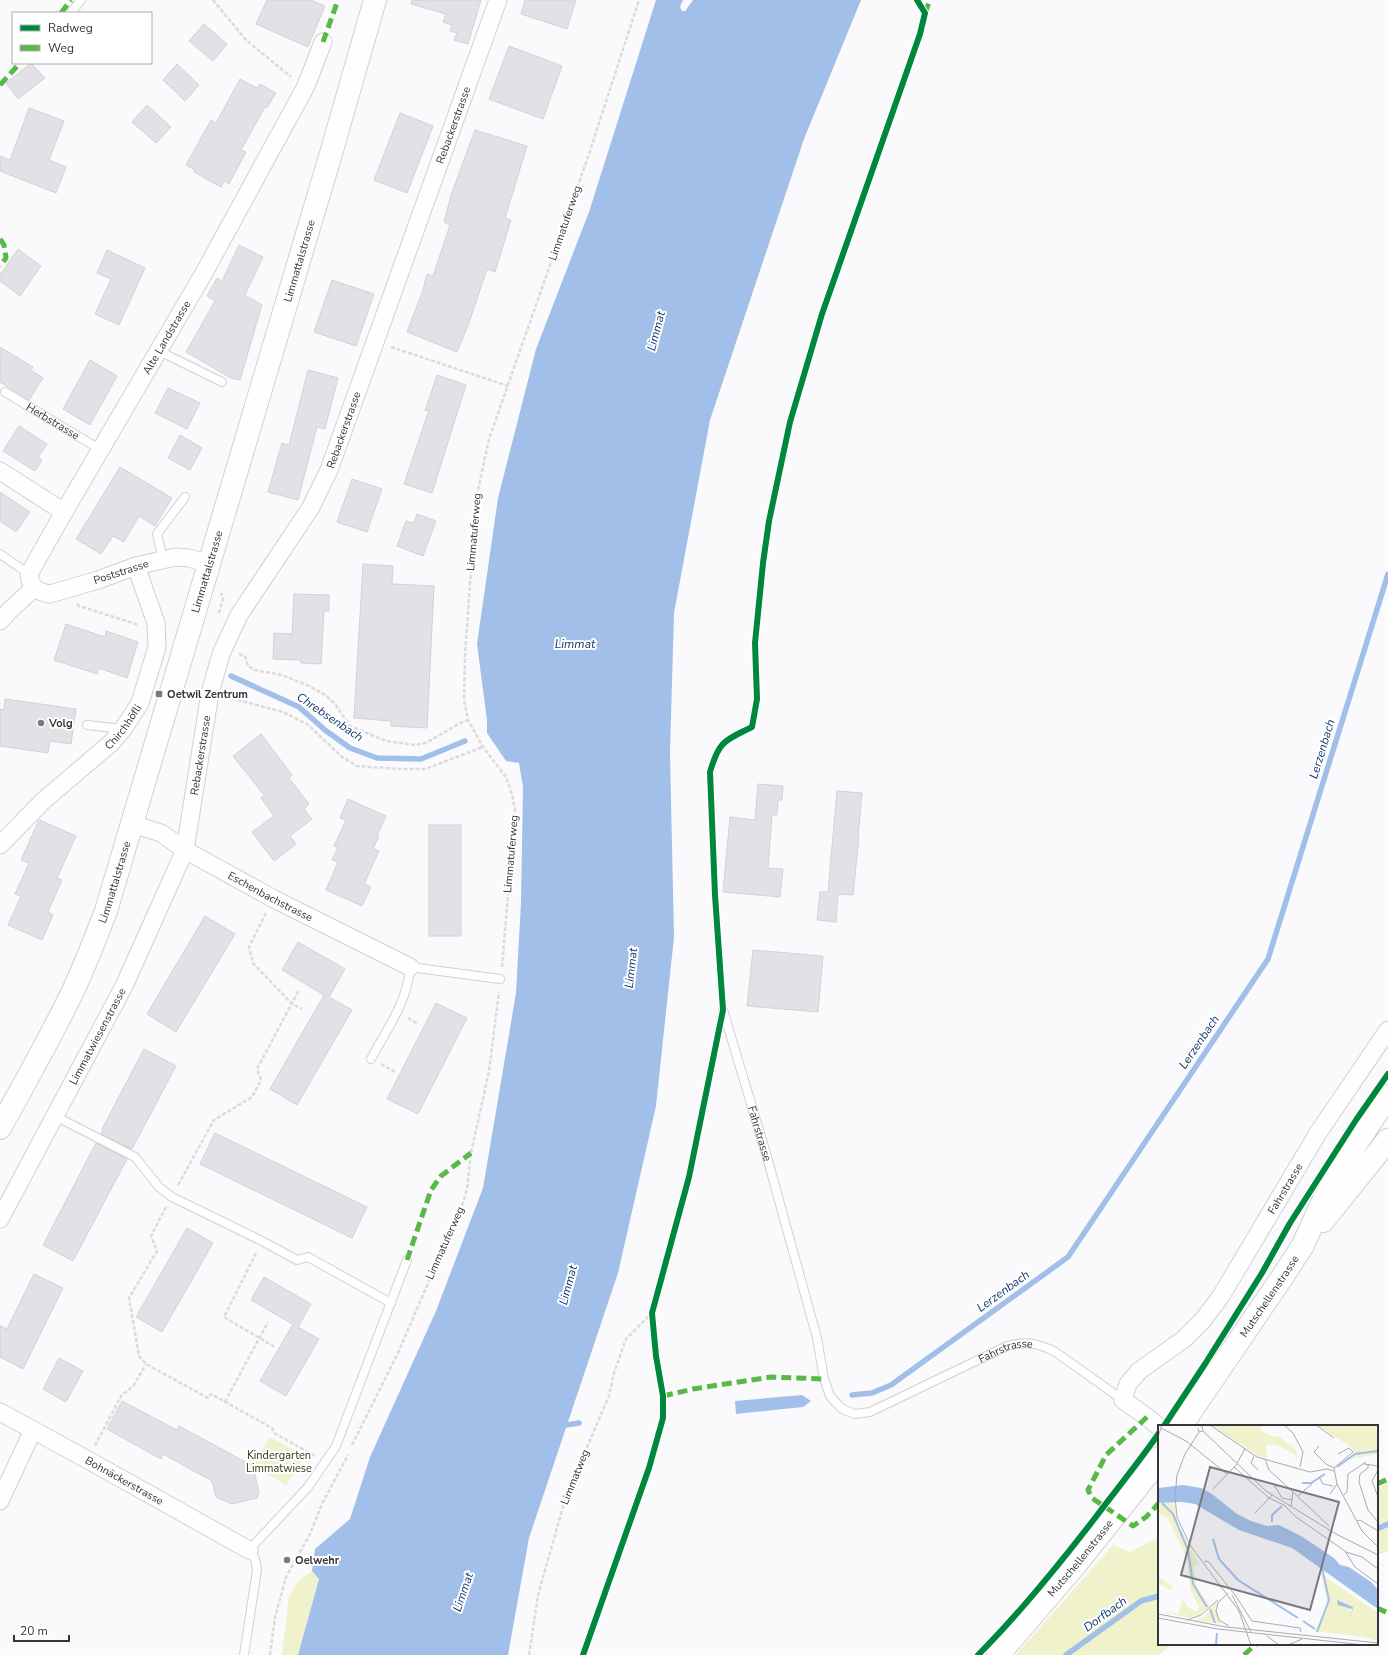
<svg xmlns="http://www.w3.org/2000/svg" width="1388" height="1655" viewBox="0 0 1388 1655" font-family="'Nunito Sans',sans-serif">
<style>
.green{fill:#eff2ca}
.water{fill:#a1bfe9}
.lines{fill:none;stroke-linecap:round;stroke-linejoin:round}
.stream{stroke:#a1bfe9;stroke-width:5.5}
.building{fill:#e2e1e5;stroke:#d2d2d5}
.service-casing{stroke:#d1d1d4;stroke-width:10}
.minor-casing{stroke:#d1d1d4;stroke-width:19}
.secondary-casing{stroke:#d1d1d4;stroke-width:24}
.path{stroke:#dbdbdc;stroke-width:2.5;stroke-dasharray:4 2;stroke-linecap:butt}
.service{stroke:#fefeff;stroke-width:8}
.minor{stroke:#fefeff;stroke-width:17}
.secondary{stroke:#fefeff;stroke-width:22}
.quiet{stroke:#58b947;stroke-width:5;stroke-dasharray:10 5;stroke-linecap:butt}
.cycleway-casing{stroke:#fff;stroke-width:8}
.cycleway{stroke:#00873e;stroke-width:6}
.poi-dot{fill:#7a7a7e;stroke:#fff;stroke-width:1.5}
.labels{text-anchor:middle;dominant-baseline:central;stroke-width:4;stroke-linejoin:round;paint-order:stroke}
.street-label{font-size:11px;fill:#353539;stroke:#fff}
.poi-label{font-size:11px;font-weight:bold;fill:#353539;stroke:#fff;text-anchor:start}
.park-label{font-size:11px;fill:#353716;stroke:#fff}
.water-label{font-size:12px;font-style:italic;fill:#0f396d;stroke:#fff}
.inset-river{fill:none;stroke:#a1bfe9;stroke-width:2}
.inset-road{fill:none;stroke:#ababaf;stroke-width:1}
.view{fill:#7a7a7e;fill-opacity:0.15;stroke:#7a7a7e;stroke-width:2}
.inset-edge{fill:none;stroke:#353539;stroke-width:2}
</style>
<rect width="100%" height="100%" fill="#fafafd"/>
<g class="green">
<polygon points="270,1437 305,1456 286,1485 253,1466"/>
<polygon points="1388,1483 1388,1551 1377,1555 1377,1489"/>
<polygon points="1159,1537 1159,1644 1171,1644 1159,1655 1016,1655 1113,1545 1130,1552"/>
<polygon points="312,1571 319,1579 298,1655 282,1655 289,1597 298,1581"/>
</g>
<g class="water">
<polygon points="656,0 683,0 680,7 682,11 685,11 693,0 861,0 804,139 710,420 674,613 670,753 674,937 656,1106 618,1273 529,1538 508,1655 298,1655 319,1579 312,1571 315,1549 350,1519 370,1457 436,1311 483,1188 516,993 521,902 523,787 519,763 506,761 487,733 487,720 477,644 498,498 536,349 589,212"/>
<polygon points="802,1395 811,1401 803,1407 736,1414 735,1401"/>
</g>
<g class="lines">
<g class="stream">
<polyline points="231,676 299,707 325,730 350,748 377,758 421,759 465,741"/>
<polyline points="852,1395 872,1393 891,1385 1068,1257 1268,959 1388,574"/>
<polyline points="560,1426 579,1423"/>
<polyline points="1377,1529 1388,1524"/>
<polyline points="1066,1655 1141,1601 1159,1596"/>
</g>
</g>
<g class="building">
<polygon points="267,0 311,0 325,6 308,47 256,24"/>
<polygon points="412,0 481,0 468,44 454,40 457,33 450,31 452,25 443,22 446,14 411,4"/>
<polygon points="525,0 576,0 567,29 521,14"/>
<polygon points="204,24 227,44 213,61 189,41"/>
<polygon points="509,46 562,66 543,119 489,99"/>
<polygon points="31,63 45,78 18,99 6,83"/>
<polygon points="177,64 199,85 185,101 163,80"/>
<polygon points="240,79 257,88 260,84 276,93 267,108 265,107 245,143 241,150 246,152 229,184 224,181 221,187 194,172 195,170 186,165 211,120 216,123"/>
<polygon points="147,105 171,127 156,143 132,122"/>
<polygon points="29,108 64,121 49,160 66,167 56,193 0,171 0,156 10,160"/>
<polygon points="400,113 433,126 407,193 374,180"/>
<polygon points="475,130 527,146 505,218 511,220 495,272 487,269 469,323 457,352 407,332 422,293 427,274 433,276 450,225 444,222 451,195"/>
<polygon points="239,245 263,257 245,295 262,305 240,380 231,378 186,352 215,301 207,296 217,278 222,281"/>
<polygon points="18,249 41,266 20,296 0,281 0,275"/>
<polygon points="107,250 145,268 119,325 95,314 111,279 97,273"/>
<polygon points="332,280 374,294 356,346 314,332"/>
<polygon points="0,347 33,367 31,370 43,378 29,400 0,382"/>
<polygon points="90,360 117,376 90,425 63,409"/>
<polygon points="308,370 338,378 325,429 317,427 298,500 268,492 282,443 289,445"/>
<polygon points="437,375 466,385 432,493 404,484 429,410 425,411"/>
<polygon points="168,388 200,403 187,429 155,413"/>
<polygon points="19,426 47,444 38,457 42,460 35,471 3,451"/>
<polygon points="180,435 202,448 190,470 168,458"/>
<polygon points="120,467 172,498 155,526 139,516 124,542 113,536 101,554 76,539"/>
<polygon points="352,479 382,489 367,532 337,522"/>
<polygon points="0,492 30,512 16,532 0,521"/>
<polygon points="417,514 436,521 423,556 397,546 406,521 414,523"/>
<polygon points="363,564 393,566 392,584 434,586 427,728 391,726 391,721 354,718"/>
<polygon points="294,594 329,595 329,611 324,611 321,664 301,663 301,660 273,659 274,633 292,634"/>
<polygon points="66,624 105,637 106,631 138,642 127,678 99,668 97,674 54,660"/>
<polygon points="5,699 76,709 71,744 50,741 48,753 0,746 0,709 4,710"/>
<polygon points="261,734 292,775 289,778 309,804 304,809 312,819 290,836 296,844 274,861 252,832 274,816 261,798 264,795 233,756"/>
<polygon points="758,784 783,786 782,800 778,800 777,815 772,815 768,868 783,869 780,897 723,892 730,817 755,820"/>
<polygon points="837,791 862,793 858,837 859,837 853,895 838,894 836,922 817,920 820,892 828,892"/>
<polygon points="348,799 386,816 377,835 379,836 373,849 379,851 364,884 371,887 362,906 326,890 338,862 332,860 338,847 334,846 346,820 340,818"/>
<polygon points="39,820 76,836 57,878 62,880 48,912 53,915 42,940 8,925 21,896 15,894 29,863 21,860"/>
<rect x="429" y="825" width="32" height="111"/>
<polygon points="205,916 235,934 176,1032 147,1014"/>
<polygon points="298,942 345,969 329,997 352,1010 297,1105 270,1089 324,995 282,970"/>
<polygon points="753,950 823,956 818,1012 747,1006"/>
<polygon points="436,1003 467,1018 418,1114 387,1099"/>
<polygon points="144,1049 176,1066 132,1149 101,1134 103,1129 102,1129"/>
<polygon points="215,1133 367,1207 352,1238 200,1164"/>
<polygon points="96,1143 127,1159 73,1261 43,1245"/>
<polygon points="187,1228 213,1243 162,1332 136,1317"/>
<polygon points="34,1274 63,1288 23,1369 0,1357 0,1326 7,1329"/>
<polygon points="264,1277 311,1304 298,1327 319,1339 286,1396 260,1381 293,1324 294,1325 251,1300"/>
<polygon points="59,1358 83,1371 66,1402 43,1389"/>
<polygon points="122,1401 177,1430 179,1426 253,1466 259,1492 257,1498 232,1504 216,1497 212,1481 163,1454 161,1459 107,1429"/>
</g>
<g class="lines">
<defs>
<g id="service">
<polyline points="71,13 81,0"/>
<polyline points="159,351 222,382"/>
<path id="s1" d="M5,392L101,450"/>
<polyline points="0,554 29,574"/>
<polyline points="163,559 157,534 185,497"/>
<polyline points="87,725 123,729"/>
<path id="s2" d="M723,1010L767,1157L817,1338L824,1379L830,1396L841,1408L854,1414L870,1412L1007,1346C1026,1341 1036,1343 1054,1351L1123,1400"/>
<path d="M371,1059C387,1029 408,1001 410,967L500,979"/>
<polyline points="55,1116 135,1157 159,1187 172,1197 262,1241 297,1260 308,1257 391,1303"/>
<polyline points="244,1655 257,1570 255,1559 249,1550 308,1487 336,1446 407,1260"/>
</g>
<g id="minor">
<polyline points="0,471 64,512"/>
<path id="s3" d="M209,564L189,558L175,557L136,566L98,580L50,594C37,592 30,587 29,574L64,512L204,273L306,86L323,42"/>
<polyline points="0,621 8,612 34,588"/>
<path id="s4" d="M132,824L161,833L185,850L274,899L410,967"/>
<path id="s5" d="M0,845L43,801L111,743L123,729L140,703L157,647L156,623L136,566"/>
<path id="s6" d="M0,1219L124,986L185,850L210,693L221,654L239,615L311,507L329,470L498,0"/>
<path id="s7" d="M0,1412L88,1460L249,1550"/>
<path id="s8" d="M1159,1427L1147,1417L1123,1400L1128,1384L1139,1371L1184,1339L1203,1320L1221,1296L1318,1133L1388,1030"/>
<polyline points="0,1501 33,1430"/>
</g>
<g id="secondary">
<path id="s9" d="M0,1128C23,1086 47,1044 68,1001C83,972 94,941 106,911L332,150L375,0"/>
<polyline points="1323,1221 1388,1140"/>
<path id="s10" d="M1181,1426L1285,1273L1303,1245L1324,1199L1350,1153L1388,1096"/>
<path id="s11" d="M998,1655L1077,1563L1147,1475L1159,1458"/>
</g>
</defs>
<use href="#service" class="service-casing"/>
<use href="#minor" class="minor-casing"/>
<use href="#secondary" class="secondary-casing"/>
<g class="path">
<polyline points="213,0 246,40 291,77"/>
<polyline points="391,347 508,386"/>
<polyline points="77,604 79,606 139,625"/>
<polyline points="219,613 223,598 221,593"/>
<polyline points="239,654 245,656 248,666 255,670 282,675 309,686 325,695 335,704 350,726 386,741 415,745 425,743 433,739 460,723 468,720"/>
<polyline points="226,697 283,712 307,724 342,757 357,766 400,769 425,769 483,747"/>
<polyline points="266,913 249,947 253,963 292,1004 302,1009"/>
<polyline points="502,967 515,810 512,794 506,777 483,747 468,720 464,700 465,656 476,499 489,439 590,151 639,0"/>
<polyline points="408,1018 418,1024"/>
<polyline points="381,1064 395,1072"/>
<polyline points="178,1185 214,1120 252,1097 261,1080 257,1069 299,990"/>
<polyline points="166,1207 151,1236 157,1251 129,1298 139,1356 146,1364 208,1398 211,1394 272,1428 274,1433 315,1456"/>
<polyline points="256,1253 224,1317 275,1347"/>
<polyline points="225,1402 268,1322"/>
<polyline points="352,1445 398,1353 441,1253 456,1225 467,1189 471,1153 489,1071 499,992"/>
<polyline points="95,1446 121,1396 134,1385 146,1364"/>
<polyline points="270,1655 275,1617 286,1577 310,1534 322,1504 348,1455"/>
<polyline points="529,1655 538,1595 566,1496 609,1396 614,1373 626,1339 652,1313"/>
</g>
<use href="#service" class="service"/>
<use href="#minor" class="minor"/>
<use href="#secondary" class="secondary"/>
<g class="quiet">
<polyline points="61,13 71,0"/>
<polyline points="925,13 930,0"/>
<polyline points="323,42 338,0"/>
<polyline points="0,85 20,63"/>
<polyline points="0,239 4,245 6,258 0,266"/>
<polyline points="407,1260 431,1190 441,1176 471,1153"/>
<polyline points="663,1396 693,1389 771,1377 824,1379"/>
<polyline points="1147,1417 1106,1455 1088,1490 1092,1498 1133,1526 1146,1517 1159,1503"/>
<polyline points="1377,1484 1388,1479"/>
<polyline points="1377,1608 1388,1613"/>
<polyline points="1244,1655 1256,1644"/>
</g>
<defs>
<g id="cycleway">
<polyline points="1164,1426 1205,1364 1262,1273 1290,1223 1356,1120 1388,1074"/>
<path d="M583,1655L649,1468L663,1418V1396L656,1356L652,1313L689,1177L723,1010L715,895L710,772C719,741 724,741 752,727L757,699L755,643L763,563L769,521L790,422L822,314L920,34L925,13L917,0"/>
<path d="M978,1655C1021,1612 1058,1566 1095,1518C1116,1490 1139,1462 1159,1433"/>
</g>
</defs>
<use href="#cycleway" class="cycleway-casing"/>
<use href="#cycleway" class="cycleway"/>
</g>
<g class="poi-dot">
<rect x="155" y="690" width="8" height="8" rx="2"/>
<circle cx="41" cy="723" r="4"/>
<circle cx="287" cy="1560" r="4"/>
</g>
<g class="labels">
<g class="street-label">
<text stroke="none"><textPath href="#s6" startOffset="1193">Rebackerstrasse</textPath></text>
<text transform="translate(565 223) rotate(-71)">Limmatuferweg</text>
<text stroke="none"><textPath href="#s9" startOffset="920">Limmattalstrasse</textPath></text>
<text stroke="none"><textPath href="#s3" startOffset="471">Alte Landstrasse</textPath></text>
<text stroke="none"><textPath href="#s1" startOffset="56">Herbstrasse</textPath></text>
<text stroke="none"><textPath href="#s6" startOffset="869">Rebackerstrasse</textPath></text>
<text transform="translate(474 532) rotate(-85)">Limmatuferweg</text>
<text transform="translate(121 572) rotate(-18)">Poststrasse</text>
<text stroke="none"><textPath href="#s9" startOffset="596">Limmattalstrasse</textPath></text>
<text stroke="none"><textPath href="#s5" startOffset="171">Chirchhöfli</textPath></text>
<text stroke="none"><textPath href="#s6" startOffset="509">Rebackerstrasse</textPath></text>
<text transform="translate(511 854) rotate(-85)">Limmatuferweg</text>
<text stroke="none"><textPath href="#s9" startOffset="272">Limmattalstrasse</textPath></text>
<text stroke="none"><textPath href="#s4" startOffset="157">Eschenbachstrasse</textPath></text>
<text stroke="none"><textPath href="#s6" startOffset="207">Limmatwiesenstrasse</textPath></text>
<text stroke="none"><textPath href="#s2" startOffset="129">Fahrstrasse</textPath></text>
<text stroke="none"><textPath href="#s8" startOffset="316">Fahrstrasse</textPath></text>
<text transform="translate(445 1243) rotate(-66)">Limmatuferweg</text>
<text stroke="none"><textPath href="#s10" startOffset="157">Mutschellenstrasse</textPath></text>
<text stroke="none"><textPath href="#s2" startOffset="597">Fahrstrasse</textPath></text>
<text transform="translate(575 1477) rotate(-68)">Limmatweg</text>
<text stroke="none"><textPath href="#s7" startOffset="142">Bohnäckerstrasse</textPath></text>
<text stroke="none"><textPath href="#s11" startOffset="127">Mutschellenstrasse</textPath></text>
</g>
<g class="poi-label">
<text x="167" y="694">Oetwil Zentrum</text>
<text x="49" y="723">Volg</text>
<text x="295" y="1560">Oelwehr</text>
</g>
<g class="park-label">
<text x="279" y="1455">Kindergarten<tspan x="279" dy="13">Limmatwiese</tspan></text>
</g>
<g class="water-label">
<text transform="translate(656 331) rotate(-75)">Limmat</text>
<text x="575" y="644">Limmat</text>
<text transform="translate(330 717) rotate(34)">Chrebsenbach</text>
<text transform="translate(1322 749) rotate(-73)">Lerzenbach</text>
<text transform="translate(631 968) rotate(-84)">Limmat</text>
<text transform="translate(1199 1042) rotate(-56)">Lerzenbach</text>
<text transform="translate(568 1285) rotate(-75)">Limmat</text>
<text transform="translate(1003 1291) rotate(-36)">Lerzenbach</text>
<text transform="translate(463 1592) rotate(-71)">Limmat</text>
<text transform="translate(1105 1614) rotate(-36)">Dorfbach</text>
</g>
</g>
<g transform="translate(1158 1425)">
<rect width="220" height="220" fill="#fafafd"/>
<path d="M53,0H105L102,5L115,12L121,11L139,26V31L118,19L108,20L109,33L102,32ZM159,0H220V29L192,34L197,28L193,22ZM0,78H16L20,100L41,139L36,141L39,162L52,181L42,189L30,193L0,186L20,189L25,174L32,184L39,186L41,182L32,164L29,134L10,94L0,88ZM163,149L220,188V216L205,212L157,206L170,179ZM181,175L195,183L194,190L192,183L180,180ZM0,152L15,162L13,166L0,158ZM64,171L57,183L64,199L35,195L45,193Z" fill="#eff2ca" fill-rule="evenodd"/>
<path d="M25,60L43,63L54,69L79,89L93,96L109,101L121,100L143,111L176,133L182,140L191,142L213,157L220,165V184L134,123L81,105L37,79L24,77L0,78V63ZM179,175L195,182L193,193L194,184L180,180Z" fill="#a1bfe9"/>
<path class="inset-river" d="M179,42L197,29L220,26M144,58H153L167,49M4,78L15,89L30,125L35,159L49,182M114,97V90L124,81M55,114L61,134L80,155L140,193M52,184L57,198M145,196L157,204M159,207L171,175L164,143M58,220L59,208"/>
<path class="inset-road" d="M35,0L44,1L45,6L41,7L40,3M52,0L99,32L152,47L169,44L176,46M126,0L135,8L145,27L142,42M158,0L176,13M3,3L28,16L69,49M45,6L108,66L178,109L220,130M41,7L27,29L19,50L17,72L19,92L32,120L81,186L93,220M0,12L4,0M161,21L156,27L168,39L176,43M96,31L93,38L100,45M107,34L111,45L135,67M79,38L87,24M206,39L220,41M210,39V43L202,49L201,57L210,85L220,97M76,42L111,73L126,80L138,92L187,126L197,142L220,159M176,43L179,59L204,106L220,122M176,43L195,27L191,23L180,29M220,45L214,56L220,72M161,52L165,59L175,61M115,58L124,73L134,75M55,64L79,39M135,67L171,101M172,69L179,59M186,70L189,67L190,49L208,37M140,71L154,59M133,81L135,67M97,88L114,70M199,96L202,95L220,106M188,127L204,132L220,144M46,137L50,136L77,170L94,196L142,203L143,207M70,168L60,178L58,186L61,195L71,201M74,170L93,207M0,189L68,202L220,218M0,193L60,204L206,220M29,195L43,190L60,175M109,211L121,220M130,220L144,214"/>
<path class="view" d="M52,42L181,77L152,185L23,150Z"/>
<rect width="220" height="220" class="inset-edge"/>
</g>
<rect x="12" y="12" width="140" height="52" fill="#ffffff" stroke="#aeaeb0"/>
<rect x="20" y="25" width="20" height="6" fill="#00873e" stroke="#aeaeb0"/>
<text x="48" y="32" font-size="12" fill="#353539">Radweg</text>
<rect x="20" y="45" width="20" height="6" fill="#58b947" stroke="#aeaeb0"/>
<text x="48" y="52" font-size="12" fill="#353539">Weg</text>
<path d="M14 1635v6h55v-6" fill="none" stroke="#353539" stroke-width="2"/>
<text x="20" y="1635" font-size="12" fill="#353539" stroke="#ffffff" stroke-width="3" paint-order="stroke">20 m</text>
</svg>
